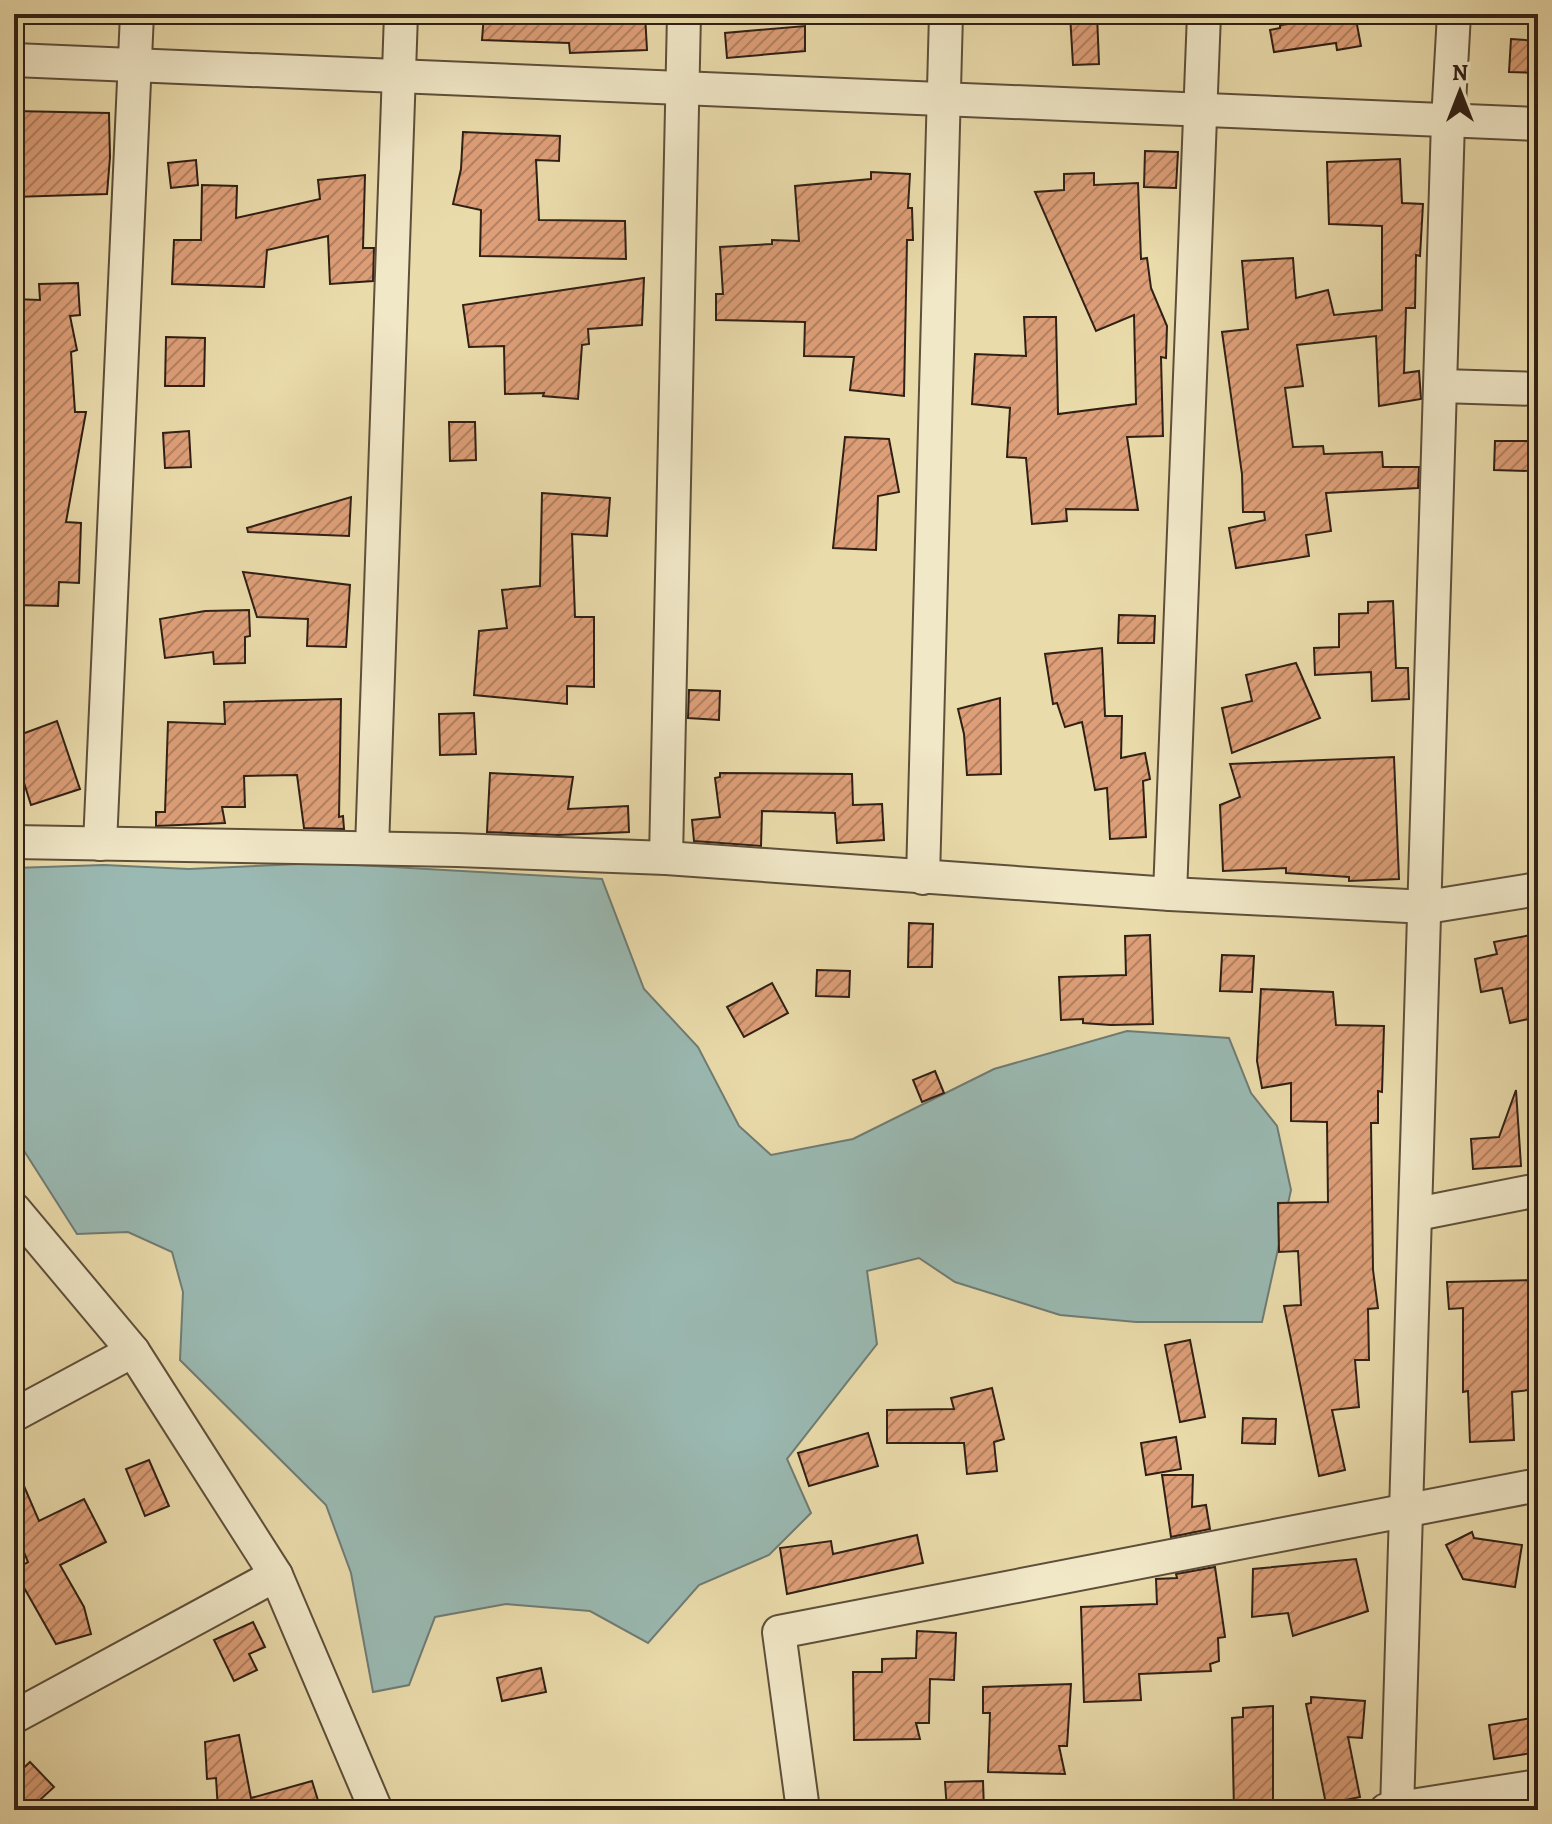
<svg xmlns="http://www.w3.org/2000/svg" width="1552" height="1824" viewBox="0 0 1552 1824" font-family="Alegreya,serif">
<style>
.water{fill:#9ab9b2;stroke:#707c73;stroke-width:2}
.building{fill:url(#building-hatch);stroke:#302015;stroke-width:2}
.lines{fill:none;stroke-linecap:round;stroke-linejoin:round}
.minor-casing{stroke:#5e4f3a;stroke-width:36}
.minor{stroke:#f1e8c8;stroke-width:32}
</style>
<defs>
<pattern id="building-hatch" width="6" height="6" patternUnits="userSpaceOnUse" patternTransform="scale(2)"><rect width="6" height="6" fill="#de9f78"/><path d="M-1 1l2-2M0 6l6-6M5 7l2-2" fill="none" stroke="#b48161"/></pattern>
</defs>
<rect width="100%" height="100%" fill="#eadbab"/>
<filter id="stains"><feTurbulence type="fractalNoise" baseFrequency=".0025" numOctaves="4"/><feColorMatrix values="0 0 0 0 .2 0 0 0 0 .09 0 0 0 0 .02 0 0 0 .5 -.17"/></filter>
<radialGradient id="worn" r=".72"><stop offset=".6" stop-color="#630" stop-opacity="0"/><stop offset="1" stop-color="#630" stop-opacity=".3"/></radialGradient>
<polygon class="water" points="322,863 602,879 644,989 698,1047 739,1126 771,1155 853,1139 994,1069 1127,1031 1229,1038 1251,1093 1277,1126 1291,1190 1262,1322 1136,1322 1060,1315 955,1282 919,1258 867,1271 877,1344 787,1459 811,1513 769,1555 699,1585 648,1643 590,1611 506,1604 435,1617 409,1685 373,1692 351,1573 326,1505 180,1360 183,1292 172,1252 128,1232 77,1234 14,1135 14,868 104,865 189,869"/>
<g class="building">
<polygon points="484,14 645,14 647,50 570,53 569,43 482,40"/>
<polygon points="1070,14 1097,14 1099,64 1073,65"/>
<polygon points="1331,14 1355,14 1361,46 1337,50 1336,43 1274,52 1270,30 1280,28 1280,25 1332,19"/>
<polygon points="805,26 805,51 727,58 725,33"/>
<polygon points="1511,39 1538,41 1538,73 1509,72"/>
<polygon points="14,111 109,113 110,157 107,194 14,197"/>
<polygon points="463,132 560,136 559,161 536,160 539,220 625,221 626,259 480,256 481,210 453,204 461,169"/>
<polygon points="1145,151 1178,152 1176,188 1144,187"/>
<polygon points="1400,159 1402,203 1423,204 1420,256 1416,255 1415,308 1406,308 1404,373 1419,371 1421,399 1379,406 1376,336 1297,345 1303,386 1285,388 1293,447 1323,446 1324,454 1382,452 1383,467 1419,467 1418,488 1326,493 1331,531 1306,535 1309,556 1236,568 1229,528 1265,520 1264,512 1243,512 1242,474 1222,332 1248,329 1242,261 1293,258 1296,298 1328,290 1334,315 1382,310 1382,226 1329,224 1327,162"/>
<polygon points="196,160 198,185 171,188 168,163"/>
<polygon points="871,172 910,174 908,208 912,208 913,240 907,240 904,396 850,390 854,357 804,356 805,322 716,320 716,294 723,294 720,247 772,244 772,240 799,241 795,186 871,179"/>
<polygon points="1094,173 1094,185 1138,183 1141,259 1147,258 1151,288 1167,326 1166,358 1161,357 1163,436 1127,437 1138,510 1066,509 1067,521 1032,524 1026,458 1007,457 1010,408 972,404 975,354 1026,356 1024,317 1056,317 1058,414 1136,404 1134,315 1096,331 1035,192 1064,190 1064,174"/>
<polygon points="365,175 363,248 374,248 373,281 330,284 328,236 267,250 264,287 172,284 174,240 201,240 202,185 237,186 236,218 320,199 318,180"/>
<polygon points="644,278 642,325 588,329 589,344 582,345 578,399 543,396 544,393 505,394 504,346 469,347 463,305"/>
<polygon points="78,283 80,315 70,316 77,350 71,352 75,412 86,412 66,522 81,523 79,583 59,582 58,606 14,605 14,299 40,300 39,284"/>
<polygon points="166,337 205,338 204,386 165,386"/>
<polygon points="449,422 475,422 476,460 450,461"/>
<polygon points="189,431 191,467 165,468 163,433"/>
<polygon points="845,437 889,439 899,492 878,496 876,550 833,548"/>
<polygon points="1495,441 1533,441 1530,471 1494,470"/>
<polygon points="542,493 610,498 607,536 572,534 575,617 594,617 594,687 567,686 567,704 474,695 479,631 507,628 502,590 540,586"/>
<polygon points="351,497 349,536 248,532 247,528"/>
<polygon points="243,572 350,585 346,647 307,646 308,619 257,617"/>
<polygon points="1393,601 1396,668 1408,668 1409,699 1372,701 1371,672 1315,675 1314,648 1339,647 1339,614 1368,613 1368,602"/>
<polygon points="249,610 250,636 245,637 245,663 214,664 213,652 165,658 160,619 205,611"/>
<polygon points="1119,615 1155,616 1154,643 1118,643"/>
<polygon points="1102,648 1105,716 1122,716 1121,758 1145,753 1150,779 1143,781 1146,837 1110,839 1107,788 1095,790 1082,722 1065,727 1057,703 1053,704 1045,654"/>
<polygon points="1296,663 1320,718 1232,753 1222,708 1252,701 1246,675"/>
<polygon points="689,690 720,691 719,720 688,718"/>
<polygon points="1000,698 1001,774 967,775 964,734 958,709"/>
<polygon points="341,699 339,817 343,816 344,829 304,828 297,775 244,776 245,807 222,807 225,823 156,826 156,812 165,812 168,722 225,724 224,702"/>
<polygon points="474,713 476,754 440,755 439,714"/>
<polygon points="57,721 80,789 31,805 14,751 14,737"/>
<polygon points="1394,757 1399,879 1349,881 1349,877 1286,873 1286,868 1223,871 1220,805 1240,797 1230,764"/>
<polygon points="490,773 573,777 568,809 628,806 629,832 558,835 487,832"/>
<polygon points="720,773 852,774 853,805 882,804 884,840 837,843 835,813 762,811 761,846 694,841 692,820 720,817 715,778 720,777"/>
<polygon points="909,923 933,924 932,967 908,967"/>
<polygon points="1150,935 1153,1024 1111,1025 1083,1023 1083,1019 1061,1020 1059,977 1126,975 1125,936"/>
<polygon points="1531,935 1538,965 1538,1017 1510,1023 1502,988 1481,992 1475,959 1497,954 1494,942"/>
<polygon points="1222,955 1254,956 1252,992 1220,991"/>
<polygon points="817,970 850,971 849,997 816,996"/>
<polygon points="772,983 788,1013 744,1037 727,1007"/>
<polygon points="1261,989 1333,992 1336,1025 1384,1026 1382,1092 1378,1091 1378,1123 1371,1123 1373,1270 1378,1308 1368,1309 1369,1360 1355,1360 1359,1407 1332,1410 1345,1470 1319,1476 1284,1306 1301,1305 1298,1251 1279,1252 1278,1203 1328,1202 1327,1122 1291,1121 1291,1083 1262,1088 1257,1061"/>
<polygon points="935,1071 944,1093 922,1102 913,1080"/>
<polygon points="1516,1090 1521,1166 1473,1169 1471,1139 1499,1137"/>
<polygon points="1538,1280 1538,1389 1512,1392 1514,1440 1470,1442 1468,1391 1463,1392 1463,1308 1449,1309 1447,1282"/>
<polygon points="1190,1340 1205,1417 1180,1422 1165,1345"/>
<polygon points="992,1388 1004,1439 994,1442 997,1471 967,1474 964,1443 887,1443 887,1410 954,1409 951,1398"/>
<polygon points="1243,1418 1276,1419 1275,1444 1242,1443"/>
<polygon points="868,1433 878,1466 809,1486 798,1453"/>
<polygon points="1176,1437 1181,1469 1146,1475 1141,1443"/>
<polygon points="149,1460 169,1506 145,1516 126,1469"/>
<polygon points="14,1463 39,1521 84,1499 106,1542 60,1565 84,1607 91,1634 56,1644 14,1570 28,1562 14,1528"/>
<polygon points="1162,1475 1193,1475 1192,1507 1206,1505 1210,1529 1171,1537"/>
<polygon points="1472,1532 1474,1538 1522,1545 1515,1587 1463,1579 1446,1545"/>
<polygon points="917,1535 923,1563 787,1594 780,1548 831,1541 833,1554"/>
<polygon points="1356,1559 1368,1611 1293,1636 1288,1613 1252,1617 1253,1569"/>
<polygon points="1215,1567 1225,1637 1218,1638 1219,1661 1210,1664 1211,1671 1139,1674 1141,1700 1084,1702 1081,1607 1157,1604 1156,1579 1177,1578 1176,1574"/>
<polygon points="253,1622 265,1647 249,1654 257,1670 234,1681 214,1640"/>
<polygon points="917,1631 956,1633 954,1680 930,1679 929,1723 916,1723 920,1739 854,1740 853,1672 882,1672 882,1659 916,1658"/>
<polygon points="541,1668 546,1692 502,1701 497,1678"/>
<polygon points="1071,1684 1067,1746 1059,1746 1065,1774 988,1772 990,1713 983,1713 983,1687"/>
<polygon points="1311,1697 1365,1701 1362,1738 1348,1737 1360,1797 1326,1804 1306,1704 1311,1703"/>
<polygon points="1273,1706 1273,1810 1234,1810 1232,1718 1243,1717 1243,1708"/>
<polygon points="1538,1717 1538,1752 1494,1759 1489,1725"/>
<polygon points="239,1735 251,1798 312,1781 321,1810 218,1810 216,1778 207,1779 205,1742"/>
<polygon points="30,1762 54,1787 29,1810 14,1810 14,1777"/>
<polygon points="983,1781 984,1810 947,1810 945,1782"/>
</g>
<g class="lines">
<defs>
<g id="minor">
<polyline points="14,60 1538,124"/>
<polyline points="1441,386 1538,389"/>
<polyline points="14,842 457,850 666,858 1170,894 1427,907 1538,889"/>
<polyline points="100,844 137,14"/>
<polyline points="372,848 401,14"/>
<polyline points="666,858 684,14"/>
<polyline points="923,878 946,14"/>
<polyline points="1170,894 1204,14"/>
<polyline points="14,1209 133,1351 276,1575 376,1810"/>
<polyline points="1417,1214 1538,1190"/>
<polyline points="14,1415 133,1351"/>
<polyline points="14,1717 276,1575"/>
<polyline points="803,1810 779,1632 1538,1485"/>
<polyline points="1386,1810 1538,1786"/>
<polyline points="1397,1810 1448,121 1454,14"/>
</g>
</defs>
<use href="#minor" class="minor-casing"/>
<use href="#minor" class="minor"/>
</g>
<rect width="1552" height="1824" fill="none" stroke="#eadbab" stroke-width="48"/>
<rect x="16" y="16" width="1520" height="1792" fill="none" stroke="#302015" stroke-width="4"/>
<rect x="24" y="24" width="1504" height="1776" fill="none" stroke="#302015" stroke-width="2"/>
<g transform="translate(1460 92)" stroke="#f1e8c8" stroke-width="6" paint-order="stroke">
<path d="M0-6L14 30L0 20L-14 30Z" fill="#302015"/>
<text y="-12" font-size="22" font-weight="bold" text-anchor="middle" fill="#302015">N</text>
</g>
<rect width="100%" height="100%" filter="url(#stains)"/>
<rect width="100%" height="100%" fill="url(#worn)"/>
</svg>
